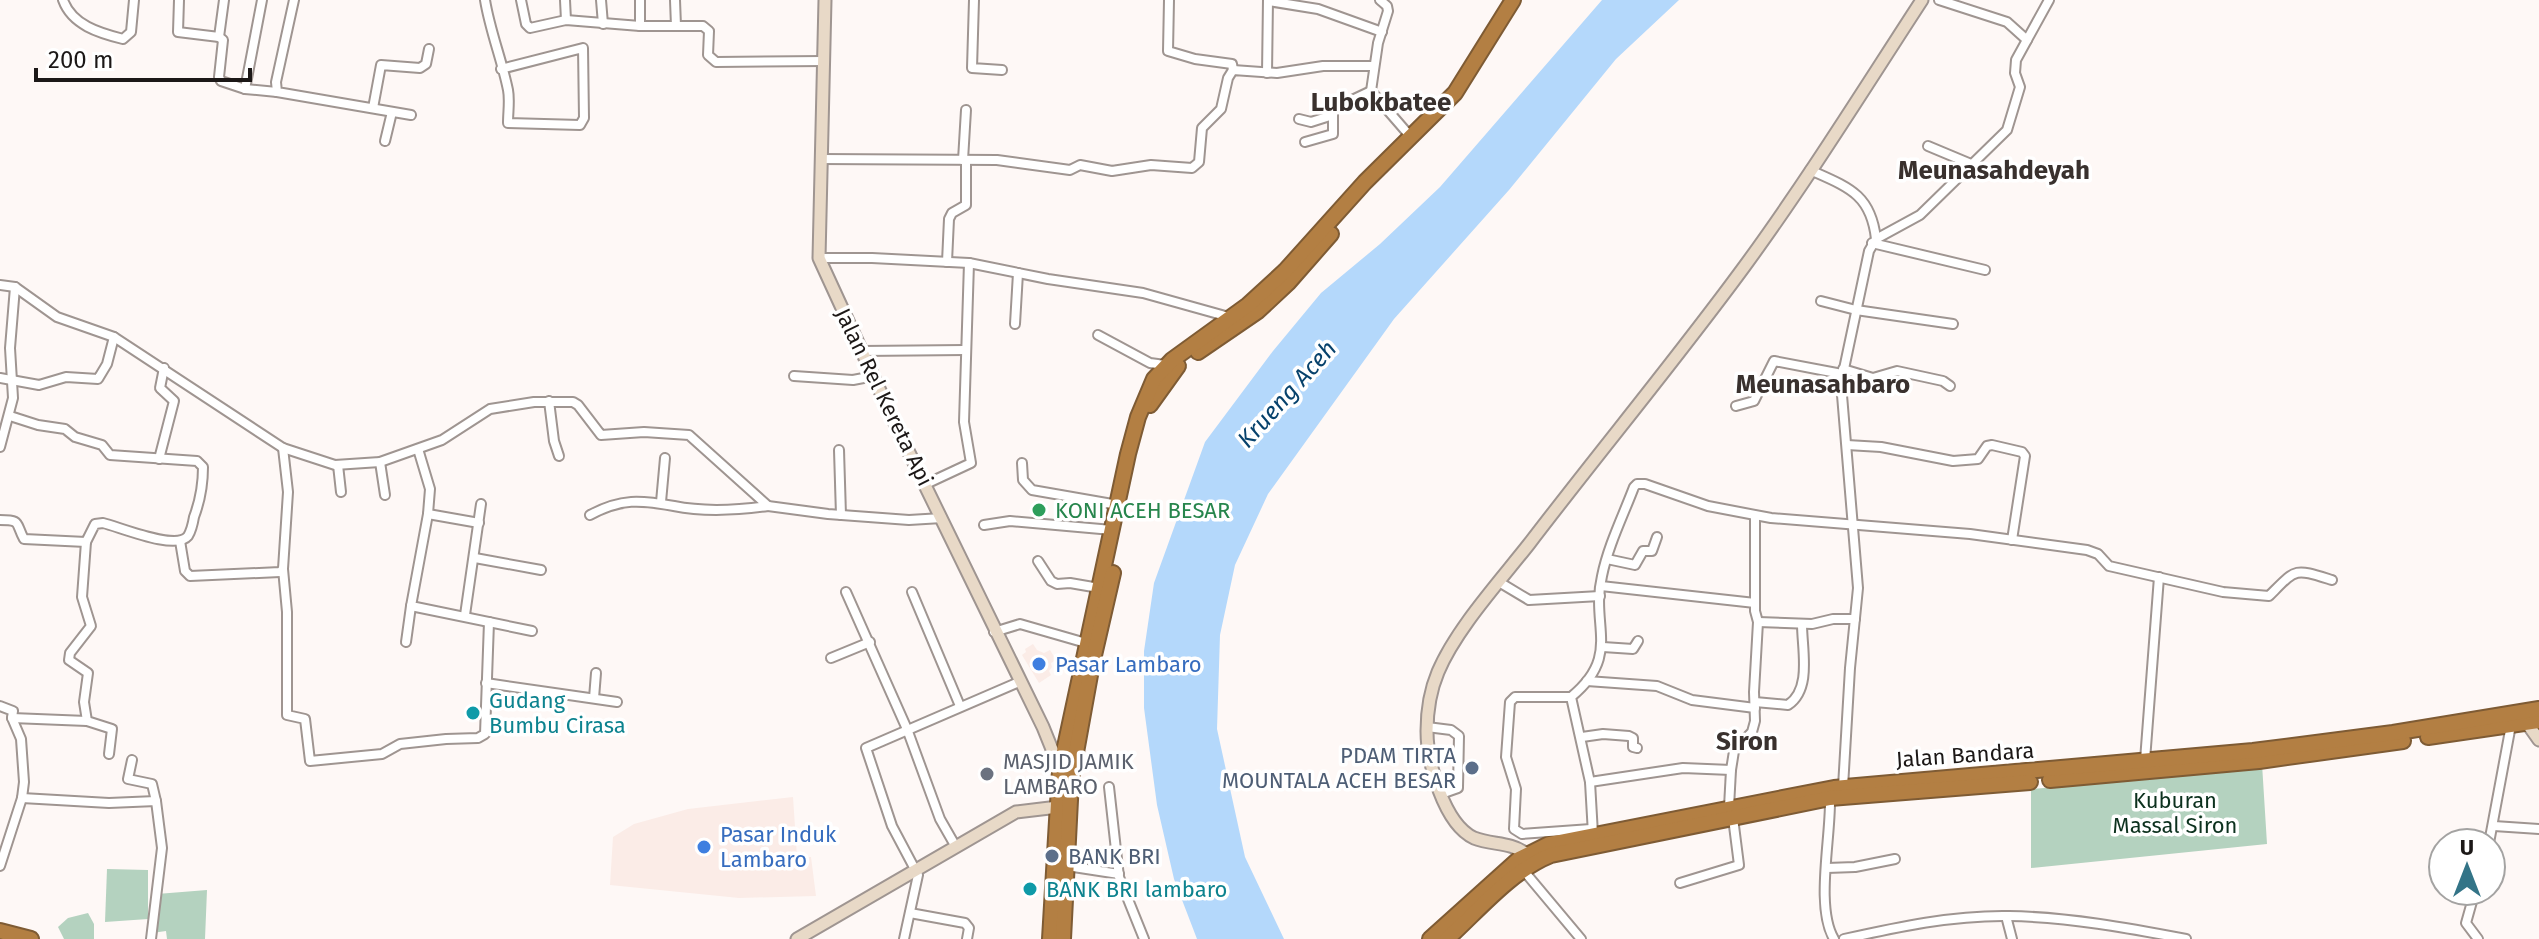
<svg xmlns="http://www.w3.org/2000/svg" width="2539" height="939" viewBox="0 0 2539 939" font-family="'Fira Sans',sans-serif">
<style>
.commercial{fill:#fbece7}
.green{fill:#b4d2bf}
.water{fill:#b4d8fb}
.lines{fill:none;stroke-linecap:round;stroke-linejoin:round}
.street-casing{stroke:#9f9591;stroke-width:12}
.secondary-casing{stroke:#9f9591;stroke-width:15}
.highway-casing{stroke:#7e5b34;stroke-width:18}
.street{stroke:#fff;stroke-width:8}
.secondary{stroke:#e8d9c7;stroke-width:11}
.highway{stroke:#b37f43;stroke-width:14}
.leisure-dot{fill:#2e9e5b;stroke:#fff;stroke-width:3}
.shop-dot{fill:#3f7fe0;stroke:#fff;stroke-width:3}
.culture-dot{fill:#0f9aa8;stroke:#fff;stroke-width:3}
.service-dot{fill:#5c6f8a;stroke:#fff;stroke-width:3}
.worship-dot{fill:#6b7280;stroke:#fff;stroke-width:3}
.labels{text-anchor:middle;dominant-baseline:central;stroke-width:7;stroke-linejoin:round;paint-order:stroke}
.street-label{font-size:22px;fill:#1c1817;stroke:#fff}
.leisure-label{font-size:22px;fill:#27864d;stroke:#fff;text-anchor:start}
.shop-label{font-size:22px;fill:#366cbe;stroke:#fff;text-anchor:start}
.culture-label{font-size:22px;fill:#0d838f;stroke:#fff;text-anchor:start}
.service-label{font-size:22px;fill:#4e5e75;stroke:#fff;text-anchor:end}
.worship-label{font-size:22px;fill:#5b616d;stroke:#fff;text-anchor:start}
.park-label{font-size:22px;fill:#0c311e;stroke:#fff}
.water-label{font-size:24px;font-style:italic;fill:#07426c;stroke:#fff}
.quarter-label{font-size:26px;font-weight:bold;fill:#39312e;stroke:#fff}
</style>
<rect width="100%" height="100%" fill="#fef8f6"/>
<g class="commercial">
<polygon points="1033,644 1037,650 1044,653 1050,650 1056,660 1051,663 1052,667 1049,671 1051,675 1039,683 1022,655 1026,652 1025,649"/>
<polygon points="793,797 797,857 811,857 816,896 739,898 610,885 613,837 634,824 688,809"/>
</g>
<g class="green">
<polygon points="2262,764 2267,844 2031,868 2031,789 2151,779 2152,774"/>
<polygon points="107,869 148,870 148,919 105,922"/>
<polygon points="207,890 205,939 167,939 166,931 152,933 157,894"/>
<polygon points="88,913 94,924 94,939 64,939 58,927 68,918"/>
</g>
<polygon class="water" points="1602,0 1679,0 1616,59 1509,190 1394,319 1268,494 1235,565 1220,635 1217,729 1245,857 1284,939 1197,939 1174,879 1157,805 1144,708 1144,651 1154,583 1205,442 1273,351 1321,293 1380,244 1440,187"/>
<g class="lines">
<defs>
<g id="street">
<path d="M63,0C72,25 99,33 123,39L131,32L134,0"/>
<polyline points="179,0 178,32 219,37 223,40 219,77 221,81 245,89 277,92"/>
<polyline points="294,0 276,82 277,92 411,115"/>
<path d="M485,0C490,31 502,60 508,90C510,100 508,112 508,123L580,125L584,118L583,48L501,69"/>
<polyline points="521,0 526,24 530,28 566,20 640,26 703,26 709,31 708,55 716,62 824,61"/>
<polyline points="565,0 566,20"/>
<polyline points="601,0 603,24"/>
<polyline points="640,0 640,26"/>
<polyline points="675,0 676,26"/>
<polyline points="974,0 972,68 1002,70"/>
<polyline points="1169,0 1168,51 1195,59 1232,64 1233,70"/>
<polyline points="1380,0 1387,6 1388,11 1378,43 1371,91 1410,136"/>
<polyline points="1939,0 2007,22 2027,40"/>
<polyline points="1268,1 1318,9 1382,32"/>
<polyline points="219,37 224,0"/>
<polyline points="1267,73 1268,0"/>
<polyline points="245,89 262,0"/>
<polyline points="373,108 381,65 420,68 426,64 429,49"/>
<polyline points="1299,119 1311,122 1333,115"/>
<polyline points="385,141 392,112"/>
<polyline points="1305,142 1333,134 1333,103 1352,100 1371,91"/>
<polyline points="1928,146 1971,164"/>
<polyline points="821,159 997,160 1070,170 1080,165 1112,171 1151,165 1192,168 1199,162 1202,128 1221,109 1228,78 1233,70 1277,73 1323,66 1374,66"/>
<polyline points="963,160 966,110"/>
<path d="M1810,170C1848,187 1871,194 1876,239"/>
<polyline points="1872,243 1985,270"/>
<polyline points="819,258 872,258 969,263 1048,279 1143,293 1229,317"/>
<polyline points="947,262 949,219 952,213 966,205 966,160"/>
<polyline points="0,285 15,287 57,317 114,337 283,448 335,465 380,462 442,440 490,409 534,402 573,402 578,405 601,435 644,432 689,435 768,506 828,514 909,520 942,518"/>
<polyline points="1821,301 1856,310 1953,324"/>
<polyline points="1015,324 1018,273"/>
<polyline points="1098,335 1150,363 1165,365"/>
<polyline points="862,351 965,350"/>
<polyline points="1843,369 1873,378 1897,371 1943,381 1950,386"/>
<polyline points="794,376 853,380 874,376"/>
<polyline points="0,378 39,385 66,377 98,379 107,364 114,337"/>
<polyline points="549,401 554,441 559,456"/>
<polyline points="1736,406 1754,401 1774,361 1842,374"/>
<polyline points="1847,445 1881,447 1953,461 1978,459 1987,446 1992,445 2022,452 2025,456 2012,540"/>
<polyline points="0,447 13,398 10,348 15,287"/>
<polyline points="418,449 430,489 428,514 411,606 532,631"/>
<polyline points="839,450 841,515"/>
<polyline points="159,459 174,401 160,388 164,368"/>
<polyline points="380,462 385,495"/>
<polyline points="1022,463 1023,480 1032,490 1118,505"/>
<polyline points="338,465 341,492"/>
<polyline points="926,484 971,463 964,422 969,263"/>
<polyline points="661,502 665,458"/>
<polyline points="428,514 479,523"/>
<path d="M590,515C621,498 641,500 674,506C703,512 739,510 768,506"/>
<path d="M0,520C22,520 15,523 24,539L86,542L95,524L103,523C120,527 176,551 188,536C191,531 193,523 194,517C200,501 203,485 203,467L197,461L110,455L102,445L75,437L65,429L38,425L10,416"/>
<polyline points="984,525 1010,521 1112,530"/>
<polyline points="180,541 185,571 190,576 280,572 283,569 288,492 283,448"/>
<polyline points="86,542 82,597 91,626 70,653 69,660 88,673 84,702 87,721 112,729 109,754"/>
<polyline points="475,558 541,570"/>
<polyline points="1607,559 1635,565 1643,551 1652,551 1657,537"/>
<polyline points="1038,561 1051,581 1057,584 1070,583 1099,588"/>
<polyline points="283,569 287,612 287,715 305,719 310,761 382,754 400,744 446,739 478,738 485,734 489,622"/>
<polyline points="1499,582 1529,600 1600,596"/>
<polyline points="1601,586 1755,603"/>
<polyline points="846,592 907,729 940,819 956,847"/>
<polyline points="912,592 960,706"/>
<polyline points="465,615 481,504"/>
<polyline points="1758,622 1812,624 1833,619 1855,619"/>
<polyline points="994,632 1020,624 1086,643"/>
<polyline points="406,642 411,606"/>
<polyline points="1603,647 1633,649 1638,641"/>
<polyline points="831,658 870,642"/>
<polyline points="1587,681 1657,686 1692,700 1755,708"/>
<polyline points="486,683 617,702"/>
<polyline points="1571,697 1515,697 1510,702 1506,757 1516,789 1514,829 1522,834 1591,829"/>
<polyline points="594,698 596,673"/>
<path d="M1755,702L1788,705C1812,689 1802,650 1802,624"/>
<polyline points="0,706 13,711 12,718 21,739 24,782 22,798 0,866"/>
<polyline points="12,718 87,721"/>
<polyline points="1427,727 1451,730 1459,736 1458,788 1441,794"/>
<polyline points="1582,737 1603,734 1629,736 1633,738 1633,747 1637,748"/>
<polyline points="132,760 128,779 152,784 156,801"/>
<polyline points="2145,760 2159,577"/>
<path d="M1590,782L1571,697C1622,655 1590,626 1602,576C1608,546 1623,516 1634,487L1637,484H1645L1708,506L1771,518L1970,534L2087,550L2098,554L2109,566L2223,592L2269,596C2297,568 2293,568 2332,580"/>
<polyline points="1109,787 1119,877 1144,939"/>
<polyline points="1843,787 1850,668 1858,588 1841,383 1869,251 1876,239 1920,215 2007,130 2020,87 2015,73 2016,60 2049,0"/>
<polyline points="22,798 109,803 156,801 162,848 151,939"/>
<path d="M1830,798C1831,838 1815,907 1834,939"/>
<polyline points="1729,807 1731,770"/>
<polyline points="2494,826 2539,829"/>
<polyline points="1593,834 1590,782 1683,768 1731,770 1734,751 1752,732 1755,721 1754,692 1758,622 1755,611 1755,516"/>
<polyline points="2489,843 2511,725"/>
<polyline points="1067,866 1119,874"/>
<polyline points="1827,868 1855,867 1895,859"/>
<polyline points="1524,871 1581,939"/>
<polyline points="1680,883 1739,865 1733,818"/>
<polyline points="2475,891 2466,923 2478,939"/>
<polyline points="910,913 965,923 969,928 967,939"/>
<polyline points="2006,916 2012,939"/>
<polyline points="904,939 918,875 892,826 866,748 1019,682"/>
<path d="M1844,939C1898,927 1953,915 2009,916C2068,917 2128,928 2186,939"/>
</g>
<g id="secondary">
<polyline points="825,0 819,258 898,430 1043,727 1060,769"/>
<polyline points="2527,723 2539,740"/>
<path d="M1525,853C1510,842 1492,845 1474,838C1444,824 1427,762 1427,731C1427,711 1430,691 1438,672C1456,629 1500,581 1529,544C1600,451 1675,361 1744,267C1807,181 1864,89 1922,0"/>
<polyline points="797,939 1016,812 1058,807"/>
</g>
<g id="highway">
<polyline points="1198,352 1258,311 1288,283 1331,234"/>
<polyline points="1150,405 1178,366"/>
<polyline points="2428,737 2539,721"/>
<polyline points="2050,780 2259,761 2403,741"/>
<polyline points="0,931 31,939"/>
<polyline points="1050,939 1060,770 1128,454 1138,417 1154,379 1172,360 1248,305 1285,271 1365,182 1455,93 1513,0"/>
<polyline points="1063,939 1071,780 1092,664 1113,573"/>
<polyline points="1430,939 1519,859 1549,844 1834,788 2253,751 2393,733 2539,709"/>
<path d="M1447,939C1479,910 1511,871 1551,855L1830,798L2030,782"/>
</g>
</defs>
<use href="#street" class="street-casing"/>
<use href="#secondary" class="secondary-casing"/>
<use href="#highway" class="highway-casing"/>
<use href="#street" class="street"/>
<use href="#secondary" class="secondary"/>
<use href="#highway" class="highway"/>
</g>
<circle class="leisure-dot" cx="1039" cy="510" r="8"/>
<g class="shop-dot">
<circle cx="1039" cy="664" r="8"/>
<circle cx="704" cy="847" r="8"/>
</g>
<g class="culture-dot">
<circle cx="473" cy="713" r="8"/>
<circle cx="1030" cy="889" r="8"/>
</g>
<g class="service-dot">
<circle cx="1472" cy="768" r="8"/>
<circle cx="1052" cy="856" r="8"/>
</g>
<circle class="worship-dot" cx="987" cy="774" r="8"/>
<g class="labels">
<g class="street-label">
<text transform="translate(884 397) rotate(64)">Jalan Rel Kereta Api</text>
<text transform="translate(1965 755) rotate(-4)">Jalan Bandara</text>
</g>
<g class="leisure-label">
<text x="1055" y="510">KONI ACEH BESAR</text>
</g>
<g class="shop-label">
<text x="1055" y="664">Pasar Lambaro</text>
<text x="720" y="834">Pasar Induk<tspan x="720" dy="25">Lambaro</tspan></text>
</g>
<g class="culture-label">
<text x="489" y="700">Gudang<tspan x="489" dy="25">Bumbu Cirasa</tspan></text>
<text x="1046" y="889">BANK BRI lambaro</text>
</g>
<g class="service-label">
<text x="1456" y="755">PDAM TIRTA<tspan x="1456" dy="25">MOUNTALA ACEH BESAR</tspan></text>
<text x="1068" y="856" text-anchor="start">BANK BRI</text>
</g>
<g class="worship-label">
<text x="1003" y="761">MASJID JAMIK<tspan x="1003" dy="25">LAMBARO</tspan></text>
</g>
<g class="park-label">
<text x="2175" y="800">Kuburan<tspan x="2175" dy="25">Massal Siron</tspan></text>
</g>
<g class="water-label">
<text transform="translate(1287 394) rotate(-48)">Krueng Aceh</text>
</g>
<g class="quarter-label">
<text x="1381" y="102">Lubokbatee</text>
<text x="1994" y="170">Meunasahdeyah</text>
<text x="1823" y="384">Meunasahbaro</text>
<text x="1747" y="741">Siron</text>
</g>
</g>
<g transform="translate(2467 867)"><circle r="38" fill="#ffffff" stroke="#a4a3a2" stroke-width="2"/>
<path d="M0-6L14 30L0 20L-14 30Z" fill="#337487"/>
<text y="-12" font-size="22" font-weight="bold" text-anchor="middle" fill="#1c1817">U</text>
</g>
<path d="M36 68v12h214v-12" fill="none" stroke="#1c1817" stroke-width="4"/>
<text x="48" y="68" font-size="24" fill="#1c1817" stroke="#ffffff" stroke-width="6" paint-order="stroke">200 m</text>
</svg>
